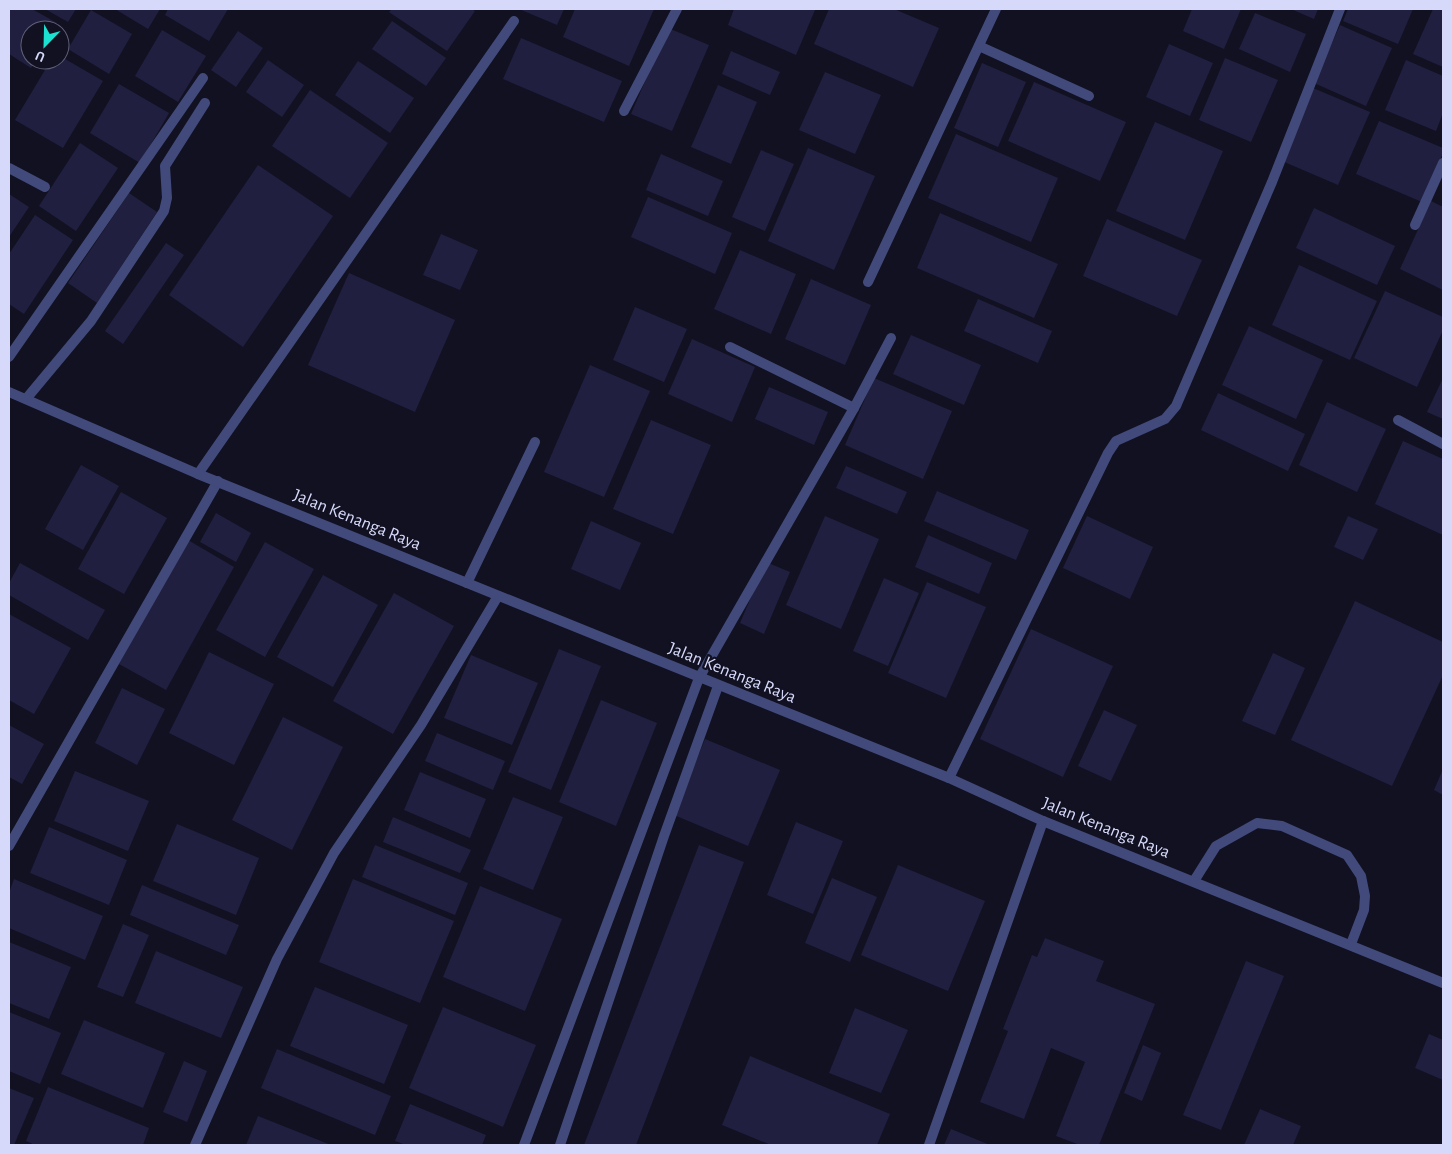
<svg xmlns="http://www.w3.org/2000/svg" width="1452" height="1154" viewBox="0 0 1452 1154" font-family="'Alegreya Sans',sans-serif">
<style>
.building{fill:#201f40}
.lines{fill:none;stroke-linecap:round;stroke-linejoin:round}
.service{stroke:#414a7b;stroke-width:10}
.minor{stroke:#414a7b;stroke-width:10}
.tertiary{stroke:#414a7b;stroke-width:10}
.labels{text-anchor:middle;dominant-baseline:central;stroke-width:4.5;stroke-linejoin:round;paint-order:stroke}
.street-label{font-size:18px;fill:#d6d9fa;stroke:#112}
</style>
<rect width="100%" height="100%" fill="#112"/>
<g class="building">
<polygon points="9,9 32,9 57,23 53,30 30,30 30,60 36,60 31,68 9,54"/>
<polygon points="45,9 76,9 68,22"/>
<polygon points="115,9 160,9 148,29"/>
<polygon points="168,9 228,9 209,41 165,15"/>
<polygon points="392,9 471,9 475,11 447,51 389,12"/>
<polygon points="519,9 564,9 557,25"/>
<polygon points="575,9 654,9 629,66 563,37"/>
<polygon points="734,9 812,9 815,10 796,55 728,25"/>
<polygon points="829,9 894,9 939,28 913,87 814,44"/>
<polygon points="1192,9 1241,9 1224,49 1183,31"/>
<polygon points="1291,9 1318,9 1314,19"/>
<polygon points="1348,9 1413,9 1398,44 1343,21"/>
<polygon points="1433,9 1443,9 1443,67 1413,54"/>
<polygon points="91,10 132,34 109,74 68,49"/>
<polygon points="1255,13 1306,34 1290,72 1239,49"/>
<polygon points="392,21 446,58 426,86 372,49"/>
<polygon points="1340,25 1392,48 1366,106 1314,83"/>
<polygon points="668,28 709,45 672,131 631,114"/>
<polygon points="162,30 206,56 178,102 135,76"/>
<polygon points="238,31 263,48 236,87 211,70"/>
<polygon points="521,38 622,81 604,122 503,79"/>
<polygon points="1169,44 1213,63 1190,116 1146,97"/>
<polygon points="731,51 780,72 770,95 722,74"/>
<polygon points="60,56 103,81 63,148 15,120 51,60 60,60"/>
<polygon points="1225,58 1278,80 1251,142 1199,120"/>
<polygon points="268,60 304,85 282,117 246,92"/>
<polygon points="1406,60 1443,76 1443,113 1436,131 1385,110"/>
<polygon points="358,61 414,98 390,133 335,95"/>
<polygon points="982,63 1026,82 998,147 954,128"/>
<polygon points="825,72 881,95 855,154 799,130"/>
<polygon points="1034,82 1126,122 1100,181 1008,141"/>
<polygon points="119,84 169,113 140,163 90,133"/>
<polygon points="718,85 757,102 731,164 691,147"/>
<polygon points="1313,88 1370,112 1338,185 1282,161"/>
<polygon points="310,90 388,143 350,198 272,146"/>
<polygon points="1379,121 1443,148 1443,153 1422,202 1356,174"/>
<polygon points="1155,122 1223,151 1185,240 1116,211"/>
<polygon points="956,134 1058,178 1031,242 928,198"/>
<polygon points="80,143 118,168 76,231 39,206"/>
<polygon points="808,148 875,176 834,270 768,241"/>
<polygon points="761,150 794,164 765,231 732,217"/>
<polygon points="661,154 723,181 708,216 646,190"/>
<polygon points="258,165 333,216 243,347 169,295"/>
<polygon points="129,193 157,212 97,303 68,283"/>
<polygon points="9,194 29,207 9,237"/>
<polygon points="648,197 732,233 715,274 631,237"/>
<polygon points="1431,201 1443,207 1443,290 1400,269"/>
<polygon points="1314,208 1395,246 1377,285 1296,248"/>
<polygon points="940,213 1058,264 1034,318 917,268"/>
<polygon points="35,215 73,240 24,314 9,304 9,254"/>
<polygon points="1107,219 1202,260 1177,316 1083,276"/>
<polygon points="441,234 478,250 460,290 423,275"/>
<polygon points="166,243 184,255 123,344 105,331"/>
<polygon points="740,250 796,274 771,334 714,309"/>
<polygon points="1299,265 1377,301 1350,360 1272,325"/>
<polygon points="349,273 455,320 415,412 308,365"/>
<polygon points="811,279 871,305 845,365 785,339"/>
<polygon points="1385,291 1443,317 1443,330 1417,387 1354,358"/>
<polygon points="978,299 1052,331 1038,363 964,331"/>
<polygon points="635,307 687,329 664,382 613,360"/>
<polygon points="1249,326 1323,360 1296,419 1222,385"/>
<polygon points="911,335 981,365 964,405 893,374"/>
<polygon points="692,339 755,367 732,422 668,394"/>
<polygon points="590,365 650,391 604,497 544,472"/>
<polygon points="874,378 952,411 923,479 845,445"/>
<polygon points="1443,378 1443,419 1427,412"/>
<polygon points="769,387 828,412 814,445 755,419"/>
<polygon points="1218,393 1305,434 1288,471 1201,430"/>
<polygon points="1327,402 1386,429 1357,492 1299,465"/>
<polygon points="651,420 711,445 673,534 613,509"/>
<polygon points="1403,441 1443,459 1443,535 1375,504"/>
<polygon points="81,465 119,486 83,550 45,529"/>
<polygon points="846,466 907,492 897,514 836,488"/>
<polygon points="937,491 1029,530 1016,560 924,521"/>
<polygon points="121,492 167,518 124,594 78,569"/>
<polygon points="216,513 251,533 236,562 200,542"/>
<polygon points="825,516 879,539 841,629 786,605"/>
<polygon points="1087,516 1153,547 1130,599 1063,568"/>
<polygon points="1348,516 1378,529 1363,560 1334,547"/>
<polygon points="591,521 641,543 620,590 571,569"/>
<polygon points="928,535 992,563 979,594 915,567"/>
<polygon points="188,540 234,567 166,690 119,664"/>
<polygon points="265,542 314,569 265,657 216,630"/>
<polygon points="766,562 790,572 764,634 740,623"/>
<polygon points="20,563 105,610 88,640 9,595 9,583"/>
<polygon points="323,575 378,605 333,687 277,657"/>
<polygon points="884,578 919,593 888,666 853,651"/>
<polygon points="927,582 986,607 946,698 888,673"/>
<polygon points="394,593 454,626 393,734 333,701"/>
<polygon points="1355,601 1443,642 1443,675 1392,786 1291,740"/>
<polygon points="9,614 71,648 34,714 9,700"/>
<polygon points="1031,629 1113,666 1063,777 980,739"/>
<polygon points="559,649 601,666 551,790 508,772"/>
<polygon points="209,652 274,684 234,765 169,733"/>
<polygon points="1273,653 1305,668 1275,735 1242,721"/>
<polygon points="471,655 538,683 512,745 444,718"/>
<polygon points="122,688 165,709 137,765 95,743"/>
<polygon points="601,700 657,723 616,826 559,802"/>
<polygon points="1104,710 1137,725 1111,781 1078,766"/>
<polygon points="283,717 343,747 292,850 232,820"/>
<polygon points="9,725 44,744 22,784 9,777"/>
<polygon points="437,733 505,761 493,790 425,761"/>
<polygon points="705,739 780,770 748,846 674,815"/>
<polygon points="1443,769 1443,795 1434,790"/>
<polygon points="75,771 149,801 128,851 54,821"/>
<polygon points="420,772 486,799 470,838 404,810"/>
<polygon points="513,797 563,817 533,890 483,869"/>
<polygon points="393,817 471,850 460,873 383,842"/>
<polygon points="796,822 843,841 813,914 767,895"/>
<polygon points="177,824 259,858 236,915 153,881"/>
<polygon points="49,827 127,860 109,905 30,873"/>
<polygon points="375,845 468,883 455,915 362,877"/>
<polygon points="699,845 744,862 636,1145 584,1145"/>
<polygon points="898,865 985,901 948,991 861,955"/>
<polygon points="832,878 877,897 850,962 805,943"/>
<polygon points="14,879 103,916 85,960 9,928 9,893"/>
<polygon points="353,879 454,921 420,1003 319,962"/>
<polygon points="142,885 239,925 226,955 130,915"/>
<polygon points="480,886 562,919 525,1011 443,977"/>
<polygon points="123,924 149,935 123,997 97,987"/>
<polygon points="1045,938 1104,961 1096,981 1155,1004 1099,1145 1080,1145 1056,1136 1085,1062 1051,1048 1024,1119 980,1102 1008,1031 1003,1029 1032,955 1037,957"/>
<polygon points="9,942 71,967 49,1019 9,1003"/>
<polygon points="156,951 243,987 221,1038 135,1003"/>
<polygon points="1246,961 1284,976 1221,1130 1183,1115"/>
<polygon points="315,987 408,1025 384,1084 290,1046"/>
<polygon points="443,1007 536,1045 503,1127 409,1088"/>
<polygon points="855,1008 908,1030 881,1093 829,1073"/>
<polygon points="9,1012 61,1033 40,1084 9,1071"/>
<polygon points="84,1020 165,1053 143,1108 61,1074"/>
<polygon points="1429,1034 1443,1040 1443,1080 1415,1068"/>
<polygon points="1143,1045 1161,1053 1142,1101 1124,1093"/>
<polygon points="277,1049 391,1096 375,1135 261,1088"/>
<polygon points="750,1056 890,1114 877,1145 771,1145 722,1125"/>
<polygon points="184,1061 207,1071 187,1122 163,1112"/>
<polygon points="48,1087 149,1128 143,1145 35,1145 26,1141"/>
<polygon points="9,1088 34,1098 14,1145 9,1145"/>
<polygon points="410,1104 486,1135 482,1145 406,1145 395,1141"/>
<polygon points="1260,1109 1301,1126 1293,1145 1244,1145"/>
<polygon points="258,1116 331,1145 246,1145"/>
<polygon points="951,1129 990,1145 944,1145"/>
</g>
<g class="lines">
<g class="service">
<polyline points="26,399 91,321 164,211 167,198 165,166 205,103"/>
<polyline points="467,583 535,442"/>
<polyline points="1194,881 1216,846 1257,823 1282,826 1347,855 1361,876 1365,896 1364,910 1351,944"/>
</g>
<g class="minor">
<polyline points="979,46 1089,96"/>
<polyline points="624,111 677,9"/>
<polyline points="9,168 45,187"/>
<polyline points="1415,225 1443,163"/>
<polyline points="868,282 996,9"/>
<polyline points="730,347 854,408"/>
<polyline points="9,357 203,78"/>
<polyline points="1398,420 1443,444"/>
<polyline points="198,474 514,21"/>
<polyline points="949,778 1108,453 1116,441 1165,419 1176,406 1272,182 1340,9"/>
<polyline points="9,846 218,481"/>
<polyline points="195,1145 277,959 334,853 421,725 498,596"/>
<polyline points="524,1145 699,678 854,408 891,338"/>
<polyline points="560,1145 664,836 718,686"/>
<polyline points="929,1145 1043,821"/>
</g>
<polyline class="tertiary" points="9,392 198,474 949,778 1043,821 1443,983"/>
</g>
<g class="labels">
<g class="street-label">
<text transform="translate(357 520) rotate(22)">Jalan Kenanga Raya</text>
<text transform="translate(732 673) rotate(22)">Jalan Kenanga Raya</text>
<text transform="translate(1106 828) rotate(22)">Jalan Kenanga Raya</text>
</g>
</g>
<rect width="1452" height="1154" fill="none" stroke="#d6d9fa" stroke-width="20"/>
<g transform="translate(45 45) rotate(203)"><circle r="24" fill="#111122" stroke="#606178"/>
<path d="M0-4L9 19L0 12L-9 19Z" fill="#1ce1d0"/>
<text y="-8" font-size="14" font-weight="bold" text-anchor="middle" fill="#d6d9fa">U</text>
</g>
</svg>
